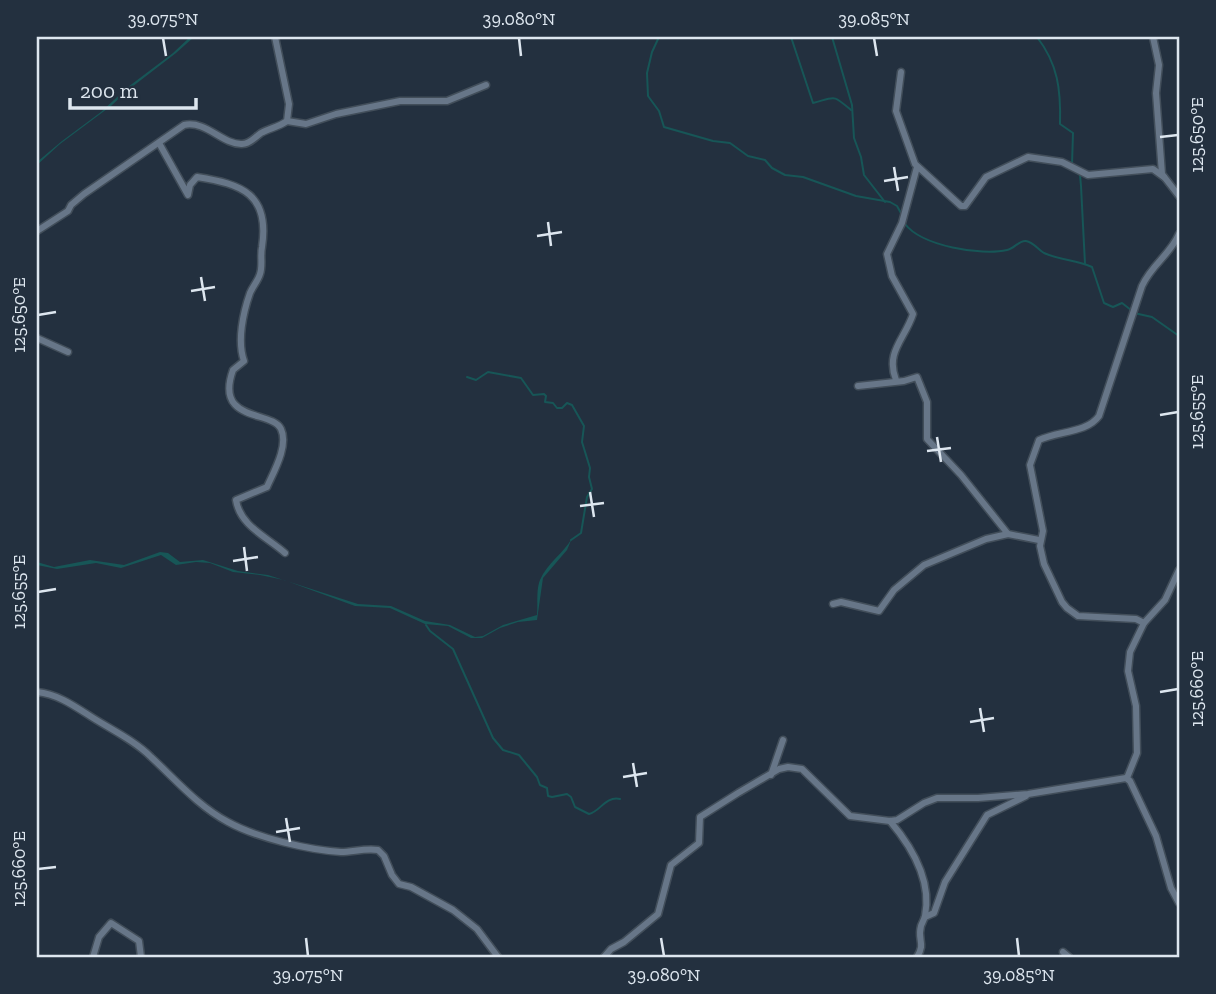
<svg xmlns="http://www.w3.org/2000/svg" width="1216" height="994" viewBox="0 0 1216 994" font-family="'Zilla Slab',serif">
<style>
.water{fill:#175657}
.lines{fill:none;stroke-linecap:round;stroke-linejoin:round}
.stream{stroke:#175657;stroke-width:2}
.minor-casing{stroke:#424e5a;stroke-width:9}
.minor{stroke:#677688;stroke-width:6}
.ticks{fill:none;stroke:#dde6ef;stroke-width:2.5}
.neatline{fill:none;stroke:#dde6ef;stroke-width:2.5}
.ticks-label{font-size:18px;text-anchor:middle;fill:#dde6ef}
</style>
<rect width="100%" height="100%" fill="#23303f"/>
<g class="water">
<polygon points="190,37 194,37 176,53 128,90 111,106 60,144 37,165 37,162 62,141 101,112 128,87 173,53"/>
<path d="M572,538L567,550L543,578L537,620L518,622L500,628L482,638H471L448,626L425,624L390,608L355,606L284,580L260,575L233,572L210,563L196,562L176,565L161,555L121,568L96,563L57,569L37,565V562L54,567L90,560L124,565L160,552L168,553L180,562L203,560L238,571L268,575L358,604L391,606L425,621L450,625L475,637L483,636L503,625L537,615C538,604 536,590 540,580C547,563 564,553 572,538Z"/>
</g>
<g class="lines">
<g class="stream">
<polyline points="659,37 652,52 647,73 648,96 659,111 664,127 713,141 730,143 748,156 765,160 772,168 785,175 803,177 856,196 890,202 897,206 902,215"/>
<path d="M791,37L813,103C836,97 832,94 851,110"/>
<polyline points="832,37 852,105 854,138 861,157 864,175 885,202"/>
<path d="M1037,37C1058,64 1061,90 1060,124L1073,133L1072,165"/>
<polyline points="1072,170 1080,175 1081,186 1085,264"/>
<path d="M905,224C922,246 981,256 1007,250C1014,249 1019,240 1026,241C1033,242 1039,250 1044,253C1059,260 1077,260 1092,267L1104,303L1113,307L1122,303L1131,310"/>
<polyline points="1134,313 1152,317 1179,336"/>
<polyline points="467,377 476,380 488,372 521,378 533,395 544,394 546,396 545,402 553,403 557,408 562,408 567,403 572,405 584,426 582,442 590,468 589,477 592,489 587,497 581,533 571,540"/>
<path d="M426,625L430,631L453,649L493,738L503,750L519,755L537,777L540,785L547,788L548,796L552,797L567,794L571,797L575,807L589,814C601,811 605,796 620,799"/>
</g>
<defs>
<g id="minor">
<polyline points="1153,37 1159,65 1156,93 1162,174 1179,196"/>
<polyline points="901,72 896,111 915,164 961,206 965,206 986,177 1028,157 1062,162 1088,175 1153,169 1164,177"/>
<polyline points="287,121 306,124 336,114 400,101 447,101 486,85"/>
<path d="M159,143L188,195L190,185L197,177C242,184 270,194 262,247C260,256 263,265 260,274C258,281 253,286 250,293C243,313 237,341 244,361L233,370C214,423 272,410 281,429C289,446 273,473 267,487L236,500C240,526 267,537 285,553"/>
<path d="M37,231L68,211L71,205L84,194L184,125C206,120 223,145 242,144C250,144 255,137 261,133C270,128 279,127 287,121L289,104L275,37"/>
<polyline points="37,338 68,352"/>
<path d="M896,380C885,352 905,339 913,314L892,276L887,254L902,223L917,167"/>
<polyline points="858,386 904,381 917,377 927,402 927,439 961,475 1008,534 1039,540"/>
<polyline points="833,604 841,602 879,611 894,590 924,565 986,539 1008,534"/>
<path d="M1144,623L1136,619L1078,616L1067,608L1062,602L1044,564L1040,546L1043,531L1030,465L1039,440C1058,431 1087,433 1099,416L1142,286C1152,264 1170,255 1179,234"/>
<path d="M37,692C57,694 73,705 90,716C110,729 134,740 151,757C176,780 198,806 228,822C257,838 309,850 341,852C353,852 365,848 378,850L384,856L392,875L399,884L411,887L453,910L477,929L498,957"/>
<polyline points="771,775 783,740"/>
<polyline points="1127,778 1137,753 1136,706 1128,671 1130,652 1144,623 1165,600 1179,570"/>
<path d="M890,821C912,847 932,881 925,916C924,920 922,923 921,926C917,940 926,943 917,957"/>
<polyline points="925,917 934,913 945,882 987,815 1026,796"/>
<polyline points="1063,952 1069,957"/>
<polyline points="93,957 99,937 111,923 139,941 141,957"/>
<polyline points="604,957 611,949 624,942 658,914 671,865 699,843 700,817 738,793 779,769 788,767 802,769 850,816 890,821 897,820 924,803 937,798 978,798 1028,794 1126,778 1130,781 1156,836 1171,888 1179,903"/>
</g>
</defs>
<use href="#minor" class="minor-casing"/>
<use href="#minor" class="minor"/>
</g>
<path class="ticks" d="M163,38L166,56M519,38L521,56M874,38L877,56M1160,137L1178,135M894,167L898,191M884,181L908,177M548,222L551,246M537,236L562,232M201,277L205,301M191,291L215,287M38,315L56,312M1160,415L1178,412M937,437L941,462M927,451L951,448M590,492L594,517M580,506L604,503M244,547L247,571M233,561L258,557M38,592L56,589M1160,692L1178,689M980,708L984,732M970,722L994,718M633,763L637,787M623,777L647,773M286,818L290,842M276,832L300,828M38,869L56,867M306,938L308,956M661,938L664,956M1017,938L1019,956"/>
<rect width="1216" height="994" fill="none" stroke="#23303f" stroke-width="77"/>
<path d="M70 98v10h126v-10" fill="none" stroke="#dde6ef" stroke-width="3.5"/>
<text x="80" y="98" font-size="21" fill="#dde6ef" stroke="#23303f" stroke-width="5" paint-order="stroke">200 m</text>
<rect x="38" y="38" width="1140" height="918" class="neatline"/>
<g class="ticks-label">
<text x="163" y="25">39.075°N</text>
<text x="519" y="25">39.080°N</text>
<text x="874" y="25">39.085°N</text>
<text transform="translate(1197 135) rotate(-90)" y="6">125.650°E</text>
<text transform="translate(19 315) rotate(-90)" y="6">125.650°E</text>
<text transform="translate(1197 412) rotate(-90)" y="6">125.655°E</text>
<text transform="translate(19 592) rotate(-90)" y="6">125.655°E</text>
<text transform="translate(1197 689) rotate(-90)" y="6">125.660°E</text>
<text transform="translate(19 869) rotate(-90)" y="6">125.660°E</text>
<text x="308" y="981">39.075°N</text>
<text x="664" y="981">39.080°N</text>
<text x="1019" y="981">39.085°N</text>
</g>
</svg>
